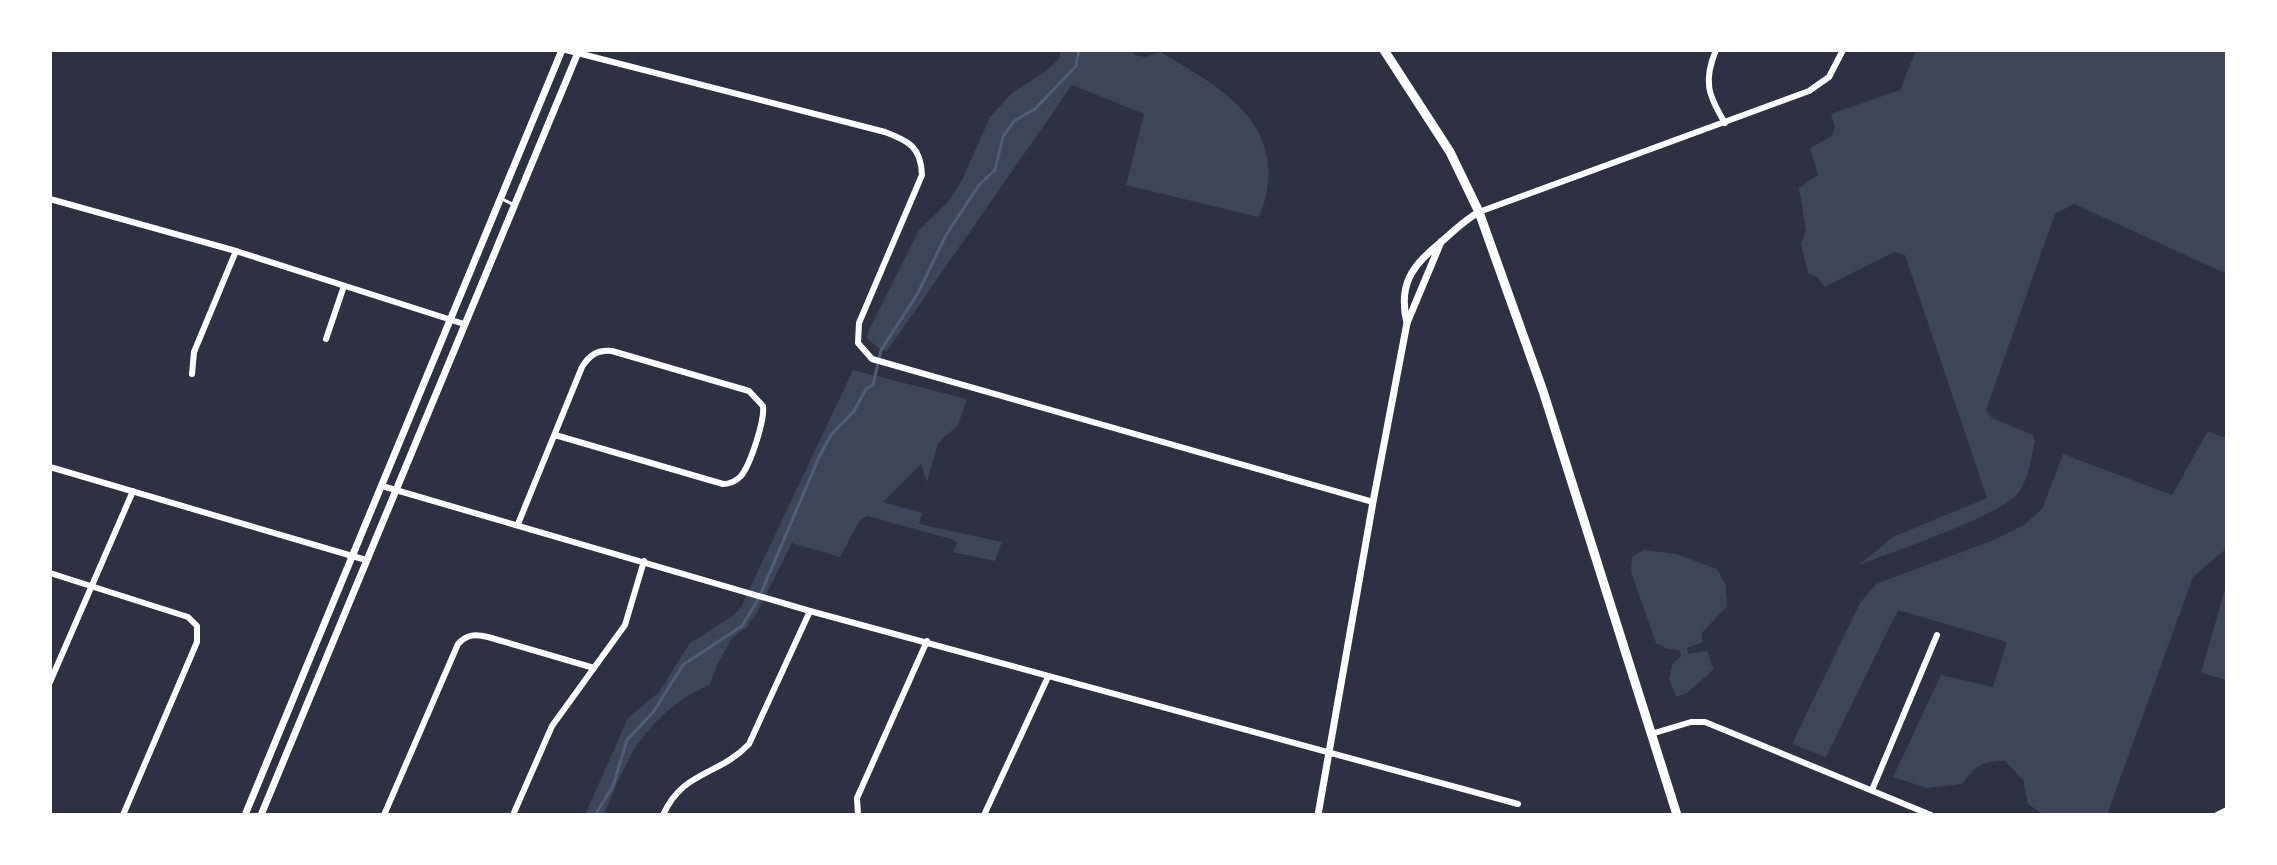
<svg xmlns="http://www.w3.org/2000/svg" width="2277" height="865" viewBox="0 0 2277 865" font-family="'Work Sans',sans-serif">
<style>
.green{fill:#3c4559}
.lines{fill:none;stroke-linecap:round;stroke-linejoin:round}
.stream{stroke:#4f5d75;stroke-width:3}
.service{stroke:#fff;stroke-width:3}
.minor{stroke:#fff;stroke-width:6}
.tertiary{stroke:#fff;stroke-width:7}
.primary{stroke:#fff;stroke-width:9}
</style>
<rect width="100%" height="100%" fill="#2d3142"/>
<g class="green">
<path d="M1061,50H1133L1135,55L1145,57L1160,52C1210,81 1275,115 1268,182C1266,196 1265,205 1258,217L1126,185L1144,114L1072,85L887,351L878,348L867,338L868,332L919,230L948,202L962,180L990,117L1011,94L1046,71L1059,59Z"/>
<path d="M1916,50H2227V274L2074,204L2055,214L1986,410L1992,418L2033,435L2035,441C2031,459 2029,480 2017,494C1999,516 1892,552 1859,565L1893,537L1987,498L1905,255L1894,252L1825,287L1818,278L1808,273L1801,244L1806,231L1799,188L1818,175L1810,148L1832,136L1835,127L1831,114L1900,90Z"/>
<path d="M853,370L967,399L958,425L938,443L927,482L921,464L883,502L923,513L919,524L1002,542L995,561L953,552L957,543L951,539L867,516L860,520L840,557L792,543L758,611L746,628L732,638L718,663L710,684C701,690 691,693 683,699C638,731 624,765 604,815H585L628,718L659,692L690,643L734,615L741,607Z"/>
<path d="M2208,431L2227,439V548L2193,577L2107,815H2044L2028,804L2023,780L2005,761C1983,760 1975,766 1962,784L1927,788L1893,777L1941,675L1993,687L2007,642L1898,610L1826,757L1792,744L1860,603L1876,584L1994,540L2024,525L2042,509L2063,454L2172,495Z"/>
<polygon points="1643,550 1676,554 1717,569 1726,586 1727,606 1701,634 1703,642 1687,648 1688,654 1707,651 1714,669 1687,693 1676,697 1669,679 1673,663 1681,656 1679,650 1668,649 1656,643 1631,572 1632,557"/>
<polygon points="2227,582 2227,680 2201,673"/>
</g>
<g class="lines">
<polyline class="stream" points="595,815 613,786 627,740 654,711 683,665 742,626 759,598 819,457 831,435 854,411 866,389 873,385 881,350 918,293 946,235 979,185 995,170 1003,137 1014,121 1035,109 1076,66 1079,50"/>
<polyline class="service" points="500,198 514,205"/>
<g class="minor">
<path d="M566,50L885,132C909,141 921,147 922,175L859,323L858,343L872,359L1373,502"/>
<path d="M1716,50C1703,81 1708,95 1725,123"/>
<polyline points="50,199 236,251 464,324"/>
<polyline points="1479,212 1809,91 1829,77 1843,50"/>
<polyline points="326,339 344,286"/>
<polyline points="192,374 194,352 236,251"/>
<polyline points="50,467 366,560"/>
<polyline points="382,486 810,611 1518,804"/>
<path d="M518,524L582,367C590,354 598,350 612,351L749,391L763,406C765,421 750,465 741,476C735,482 730,484 723,484L555,435"/>
<polyline points="50,573 188,617 197,626 197,642 123,815"/>
<polyline points="50,682 133,491"/>
<polyline points="1651,734 1691,722 1705,722 1931,815"/>
<polyline points="1872,790 1937,635"/>
<path d="M384,815L458,644C467,634 475,634 488,637L594,668"/>
<polyline points="513,815 552,726 625,625 644,561"/>
<path d="M663,815C683,770 719,776 749,744L810,611"/>
<polyline points="858,815 857,798 927,641"/>
<polyline points="984,815 1048,677"/>
<polyline points="2217,815 2227,810"/>
</g>
<g class="tertiary">
<path d="M1407,323C1398,286 1411,266 1440,243C1453,232 1463,221 1479,212"/>
<polyline points="245,815 562,50"/>
<polyline points="261,815 579,50"/>
<polyline points="1318,815 1373,502 1407,323 1441,242"/>
</g>
<polyline class="primary" points="1384,50 1450,152 1479,212 1543,391 1677,815"/>
</g>
<rect width="2277" height="865" fill="none" stroke="#ffffff" stroke-width="104"/>
</svg>
